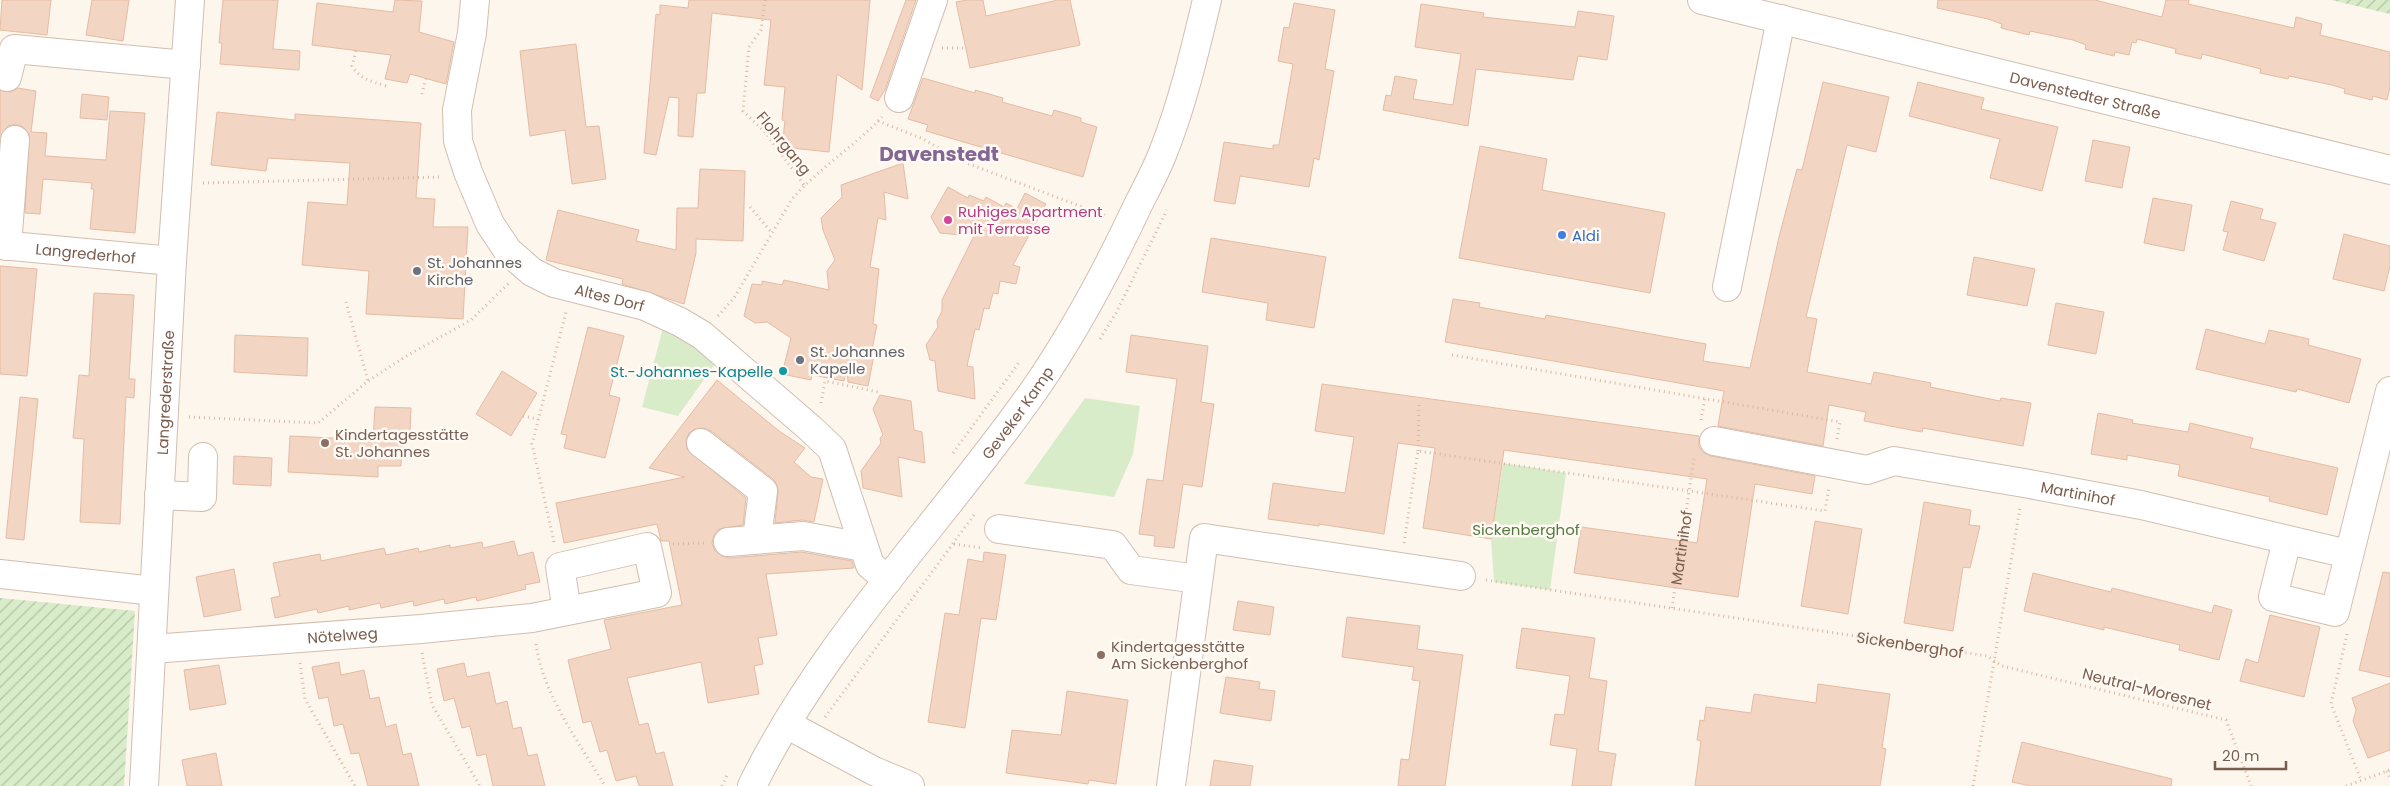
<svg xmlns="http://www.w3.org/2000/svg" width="2390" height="786" viewBox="0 0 2390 786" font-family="Poppins,sans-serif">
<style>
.park{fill:#d8ecc9}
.garden{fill:url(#garden-furrows)}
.building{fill:#f3d5c3;stroke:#e6bba3}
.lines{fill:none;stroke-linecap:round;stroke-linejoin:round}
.minor-casing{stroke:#d1beb0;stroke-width:30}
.path{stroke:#d9b8a5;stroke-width:3;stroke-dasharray:1 4;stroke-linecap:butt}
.minor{stroke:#fff;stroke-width:28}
.hotel-dot{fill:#d1479c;stroke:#fffaf3;stroke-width:2}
.shop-dot{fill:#3f7fe0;stroke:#fffaf3;stroke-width:2}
.worship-dot{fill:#6b7280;stroke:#fffaf3;stroke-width:2}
.culture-dot{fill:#0f9aa8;stroke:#fffaf3;stroke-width:2}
.education-dot{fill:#8d6e63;stroke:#fffaf3;stroke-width:2}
.labels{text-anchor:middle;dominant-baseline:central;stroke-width:5;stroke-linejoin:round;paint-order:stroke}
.street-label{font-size:15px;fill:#7a5c4d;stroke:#fffaf3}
.hotel-label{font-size:15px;fill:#b23c85;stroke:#fffaf3;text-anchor:start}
.shop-label{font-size:15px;fill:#366cbe;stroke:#fffaf3;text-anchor:start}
.worship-label{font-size:15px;fill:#5b616d;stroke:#fffaf3;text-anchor:start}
.culture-label{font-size:15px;fill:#0d838f;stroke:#fffaf3;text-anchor:end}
.education-label{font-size:15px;fill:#785e54;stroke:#fffaf3;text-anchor:start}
.park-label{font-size:15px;fill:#537a41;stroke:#fffaf3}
.district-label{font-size:20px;font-weight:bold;fill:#846695;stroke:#fffaf3}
</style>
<defs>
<pattern id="garden-furrows" width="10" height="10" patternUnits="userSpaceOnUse" patternTransform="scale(1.25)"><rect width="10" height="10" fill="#d8ecc9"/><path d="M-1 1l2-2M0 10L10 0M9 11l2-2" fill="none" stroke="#b4c2a5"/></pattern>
</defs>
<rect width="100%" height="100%" fill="#fdf6ec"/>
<g class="park">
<polygon points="663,328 690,344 715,364 678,416 642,407"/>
<polygon points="1085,398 1140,406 1133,454 1114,497 1024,484"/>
<polygon points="1503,463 1566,473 1550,590 1494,582 1491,539"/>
</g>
<g class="garden">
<polygon points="2331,0 2390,0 2390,14"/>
<polygon points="0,598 135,611 124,786 0,786"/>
</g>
<g class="building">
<polygon points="2,0 51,0 47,35 0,30"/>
<polygon points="92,0 129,0 123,41 86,35"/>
<polygon points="223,0 278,0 273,49 300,51 299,70 220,64 222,43 219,43"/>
<polygon points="395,0 422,1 419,32 454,42 446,84 410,74 407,83 385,79 391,55 312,45 317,3 393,12"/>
<polygon points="689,0 870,0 862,90 837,74 829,152 782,147 785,121 782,120 785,87 764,85 771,20 712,13 705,93 697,93 693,137 678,136 679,98 669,97 656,155 644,153 656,14 660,15 660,5 688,8"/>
<polygon points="906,0 916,0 885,90 878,101 870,97"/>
<polygon points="967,0 983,0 986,16 1058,0 1070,0 1080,45 970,68 956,2"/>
<polygon points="1938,0 2095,0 2162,17 2166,0 2189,0 2188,4 2294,28 2296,17 2322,24 2320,35 2390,52 2390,87 2387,100 2373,96 2372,100 2344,93 2345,89 2332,85 2289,76 2288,79 2260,73 2261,69 2202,54 2201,59 2175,53 2176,49 2137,39 2136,43 2132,42 2129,55 2115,52 2114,56 2085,49 2086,45 2073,40 2030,31 2029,35 2001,28 2002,24 1988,19 1937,8"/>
<polygon points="1294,3 1335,10 1325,69 1334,71 1319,160 1314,158 1309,187 1240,176 1235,204 1214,201 1224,142 1273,149 1273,145 1279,145 1293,64 1278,61 1284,27 1289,28"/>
<polygon points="1421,4 1484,13 1483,17 1575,27 1578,11 1614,16 1607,60 1578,56 1573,80 1476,69 1468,126 1383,110 1386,95 1391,96 1395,76 1417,80 1413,99 1453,105 1461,54 1415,47"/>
<polygon points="576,44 586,127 599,126 606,179 572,184 565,130 530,136 520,51"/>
<polygon points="923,78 975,93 975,90 1003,98 1002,102 1052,116 1054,110 1081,118 1081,122 1097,127 1083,177 926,131 928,125 908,119"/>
<polygon points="1823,82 1889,97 1876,152 1847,145 1806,317 1817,319 1807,372 1871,384 1874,372 1931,383 1930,387 2000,401 2001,398 2031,403 2023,446 1923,428 1922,432 1864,421 1866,412 1829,405 1823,446 1718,426 1724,391 1445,342 1453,299 1480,303 1479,307 1545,319 1546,315 1706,344 1703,361 1750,368 1779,237 1797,169 1802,170"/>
<polygon points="1918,82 1984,98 1981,109 2058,127 2042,191 1990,178 2000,139 1909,116"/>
<polygon points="18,88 36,91 31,132 47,133 45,156 106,160 110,111 145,113 135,233 90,229 94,189 91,189 92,183 43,179 40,214 25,213 29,134 23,127 16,124 8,126 0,137 0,90 11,92"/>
<polygon points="82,94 109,97 107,120 80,118"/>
<polygon points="217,112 295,120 295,114 421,123 416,198 435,199 433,227 468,227 463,319 366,314 369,271 302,265 308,202 347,205 350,163 268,158 266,171 211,165"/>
<polygon points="2093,140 2130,147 2122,188 2085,181"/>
<polygon points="1480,146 1547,159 1542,190 1665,213 1650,293 1459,258"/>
<polygon points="903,163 908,199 884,192 886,220 878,218 870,267 879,269 873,324 877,325 871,354 874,355 868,386 848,382 847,369 844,381 812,375 811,380 782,374 791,338 767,322 755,323 744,316 752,284 762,285 762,281 782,285 784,280 829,290 827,271 835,260 823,230 821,218 842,197 841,185"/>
<polygon points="700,169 745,171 743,241 696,239 696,253 684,304 622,284 623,279 546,260 558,210 639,230 636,241 676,250 677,208 698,208"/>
<polygon points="948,187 968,198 969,195 984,201 986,197 1004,207 1006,203 1017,209 1025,193 1046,204 1013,265 1020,267 1016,284 1000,281 998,294 993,293 989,309 984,308 979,330 975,329 967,366 973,367 975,399 938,391 935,361 930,360 926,345 938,327 937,321 942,311 942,300 974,236 940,233 931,217"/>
<polygon points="2153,198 2192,205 2184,251 2144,243"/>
<polygon points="2231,201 2263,209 2260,219 2276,223 2264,261 2223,250 2228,232 2223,231"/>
<polygon points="2344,234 2390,246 2390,266 2384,291 2333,279"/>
<polygon points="1211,238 1326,257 1314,328 1266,320 1268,303 1202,292"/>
<polygon points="1974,257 2035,269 2027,306 1967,295"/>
<polygon points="0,266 37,269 27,376 0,374"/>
<polygon points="94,293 134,295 129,379 135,379 134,398 126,397 120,524 80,522 84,439 73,438 79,375 89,376"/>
<polygon points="2056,303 2104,312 2096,354 2048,345"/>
<polygon points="588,327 624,336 609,395 620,398 605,458 564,448 567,435 561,434"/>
<polygon points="2206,329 2265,344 2269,330 2309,339 2308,345 2361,359 2349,403 2297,389 2296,392 2196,369"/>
<polygon points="235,335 308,338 307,376 234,372"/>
<polygon points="1131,335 1208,346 1201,402 1214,404 1202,487 1183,484 1174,548 1154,546 1155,536 1139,534 1147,479 1163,481 1177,379 1126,372"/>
<polygon points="502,371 537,393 511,436 476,414"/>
<polygon points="717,380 779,431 805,448 794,462 811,477 823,479 814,522 802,520 775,523 778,492 777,485 773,479 711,431 703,428 695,429 689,433 686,440 687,449 746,498 743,525 719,529 714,535 712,543 715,551 722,556 729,558 802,552 852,561 854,568 766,574 777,635 758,638 763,664 754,666 759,694 708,703 701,662 627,678 639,725 648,723 656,754 664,752 673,786 639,786 636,776 616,781 607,750 600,752 591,721 583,723 568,660 611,649 604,620 682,605 669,541 661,541 657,524 564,543 556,503 685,477 649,468"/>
<polygon points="1322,384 1699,436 1699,447 1704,453 1711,456 1815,476 1812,494 1755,484 1738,597 1574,573 1581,527 1697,543 1707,479 1504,450 1491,539 1423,528 1435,448 1398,443 1384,534 1319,524 1319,526 1268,519 1273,483 1345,493 1354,437 1315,431"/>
<polygon points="880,395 911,401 914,430 922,432 925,463 898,457 902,497 863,488 861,471 881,443 880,438 883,435 873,409"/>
<polygon points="20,397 38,399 24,540 6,538"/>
<polygon points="375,407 411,408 410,431 403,431 401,466 378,466 378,477 288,472 290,436 373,440"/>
<polygon points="2098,413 2133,420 2132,423 2188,432 2190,423 2253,438 2250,448 2338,468 2327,515 2269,501 2270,497 2178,476 2180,465 2127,455 2127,460 2091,454"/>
<polygon points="234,456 272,458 271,486 233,484"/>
<polygon points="1924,502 1971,510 1969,525 1980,526 1970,568 1963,567 1953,631 1904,623"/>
<polygon points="1815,521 1862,529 1848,614 1801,606"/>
<polygon points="514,541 518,556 533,552 540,582 525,585 526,589 477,601 476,597 445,604 444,599 414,606 413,601 381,608 380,603 349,610 349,606 318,613 317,609 275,618 271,598 280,596 273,563 320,554 321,561 384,548 386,555 418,548 419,552 450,545 450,548 482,542 483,548"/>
<polygon points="984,552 1006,555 996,620 981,618 965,728 928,722 945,613 959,615 968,559 983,562"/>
<polygon points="234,569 241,610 204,617 196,577"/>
<polygon points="2383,572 2390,573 2390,677 2359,670"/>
<polygon points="2033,573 2111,592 2112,588 2212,613 2214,605 2232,610 2219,660 2179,650 2180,645 2104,627 2104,630 2024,611"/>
<polygon points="1238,601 1274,607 1270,635 1233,630"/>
<polygon points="2270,615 2320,627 2304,697 2240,681 2246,659 2258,663"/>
<polygon points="1347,617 1420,626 1417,649 1463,655 1445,786 1398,786 1401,759 1409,760 1420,681 1412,680 1414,667 1342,657"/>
<polygon points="1522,628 1595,638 1589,678 1607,681 1598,751 1616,754 1611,786 1572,786 1577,749 1550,745 1555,714 1564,715 1570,676 1516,668"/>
<polygon points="339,662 341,675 364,670 370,699 379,697 386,727 396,724 403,755 411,753 419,786 368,786 359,753 351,754 343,724 334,726 328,697 319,699 312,667"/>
<polygon points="464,663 467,677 489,672 496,704 507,701 513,729 521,727 528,756 537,754 545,786 493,786 486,754 477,756 470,726 462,728 454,698 444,701 437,669"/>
<polygon points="219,665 226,704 190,710 184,670"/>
<polygon points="1226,677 1260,682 1259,689 1275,691 1271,721 1220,713"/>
<polygon points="2390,683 2390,750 2368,758 2353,721 2356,710 2352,698"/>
<polygon points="1818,684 1890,694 1882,748 1886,749 1880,786 1695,786 1701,741 1697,740 1700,720 1704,721 1706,707 1751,713 1754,694 1816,703"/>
<polygon points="1067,691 1128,700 1116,784 1089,780 1088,784 1006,773 1012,730 1061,735"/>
<polygon points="2022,742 2172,779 2171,786 2031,786 2012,782"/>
<polygon points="216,753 222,786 187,786 182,760"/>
<polygon points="1214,760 1253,766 1250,786 1210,786"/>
</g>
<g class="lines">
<defs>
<g id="minor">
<path id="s3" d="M475,0L472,33L457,110L458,141L468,172L490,224L508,251L532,272L554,283L645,306L680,322L702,335L811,429L832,449L870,565L888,580"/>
<path id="s4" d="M1702,0L2390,170"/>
<polyline points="7,77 14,49 186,65"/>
<polyline points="899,98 933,0"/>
<path id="s5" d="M0,245L172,261"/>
<polyline points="7,246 15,140"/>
<polyline points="1727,287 1781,19"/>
<path id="s6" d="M1714,441L1867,470L1894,461L2024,483L2141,505L2348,554"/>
<polyline points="701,443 763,491 757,539"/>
<polyline points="159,495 202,497 203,457"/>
<polyline points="999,529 1113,545 1131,570 1198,579"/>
<polyline points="2287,540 2273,597 2335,612 2390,391"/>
<polyline points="728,542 803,536 863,547"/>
<polyline points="0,574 154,591"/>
<path id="s7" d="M152,649L421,629L532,618L567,611L560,567L647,547L657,593L567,611"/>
<polyline points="786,724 874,771 910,786"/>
<path id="s8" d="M144,786L172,261L190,0"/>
<path id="s9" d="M752,786C824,639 942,522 1035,389C1075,331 1108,269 1138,205C1147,187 1157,169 1164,150C1183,102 1195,50 1207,0"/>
<polyline points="1171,786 1204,538 1461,576"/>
</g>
</defs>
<use href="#minor" class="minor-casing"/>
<g class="path">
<polyline points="765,0 761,30 749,47 743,111 765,132 804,185"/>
<polyline points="942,48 966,48"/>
<path d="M356,51L352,66C361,80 371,81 386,86"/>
<polyline points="422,94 426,78"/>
<polyline points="878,121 923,139 961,161 1106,216"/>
<polyline points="203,183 442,177"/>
<polyline points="750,207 772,233"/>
<polyline points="346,302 368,381"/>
<path d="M718,316L734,298L792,199C819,168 854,147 882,117"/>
<polyline points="1100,339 1116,313 1167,210"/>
<polyline points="1452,355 1840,422 1837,439"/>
<polyline points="821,403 825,381 878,392"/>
<polyline points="523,416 538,419"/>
<polyline points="189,417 318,423 368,381 408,355 471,320 509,283"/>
<polyline points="1701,420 1705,398"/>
<polyline points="1418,451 1419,404"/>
<polyline points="953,453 1020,361"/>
<polyline points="554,542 532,444 566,312"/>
<polyline points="1404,543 1418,451 1825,511 1829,487"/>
<polyline points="673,544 704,543"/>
<polyline points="954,544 982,548"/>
<path id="s1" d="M1486,580L1987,656L2002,666L2226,720L2251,786"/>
<path id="s2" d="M1672,608L1694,458"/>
<polyline points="2347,634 2331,704 2361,780"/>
<path d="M536,644C543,695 579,742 605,786"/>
<polyline points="422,653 432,705 480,786"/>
<polyline points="300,663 305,699 355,786"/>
<polyline points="825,717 974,515"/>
<polyline points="2387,771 2390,778"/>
<polyline points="722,786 727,775"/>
<polyline points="1973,786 2020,508"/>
<polyline points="2346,786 2390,770"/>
</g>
<use href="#minor" class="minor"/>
</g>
<circle class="hotel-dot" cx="948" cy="220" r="5"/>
<circle class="shop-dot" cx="1562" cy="235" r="5"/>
<g class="worship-dot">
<circle cx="417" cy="271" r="5"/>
<circle cx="800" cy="360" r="5"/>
</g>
<circle class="culture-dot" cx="783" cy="371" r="5"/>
<g class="education-dot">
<circle cx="325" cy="443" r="5"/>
<circle cx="1101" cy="655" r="5"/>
</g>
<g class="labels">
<g class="street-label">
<text stroke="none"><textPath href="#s4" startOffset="395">Davenstedter Straße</textPath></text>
<text transform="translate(784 143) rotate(51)">Flohrgang</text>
<text stroke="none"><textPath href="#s5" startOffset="86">Langrederhof</textPath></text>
<text stroke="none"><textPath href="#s3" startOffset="378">Altes Dorf</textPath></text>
<text stroke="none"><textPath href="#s8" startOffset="394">Langrederstraße</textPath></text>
<text stroke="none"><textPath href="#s9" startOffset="459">Geveker Kamp</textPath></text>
<text stroke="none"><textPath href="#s6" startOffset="371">Martinihof</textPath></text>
<text stroke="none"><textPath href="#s2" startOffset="61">Martinihof</textPath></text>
<text stroke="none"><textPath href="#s7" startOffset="191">Nötelweg</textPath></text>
<text stroke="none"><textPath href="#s1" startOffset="429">Sickenberghof</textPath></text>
<text transform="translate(2147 689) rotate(14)">Neutral-Moresnet</text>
</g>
<g class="hotel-label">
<text x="958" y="211">Ruhiges Apartment<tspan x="958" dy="17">mit Terrasse</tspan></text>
</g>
<g class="shop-label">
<text x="1572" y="235">Aldi</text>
</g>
<g class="worship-label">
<text x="427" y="262">St. Johannes<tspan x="427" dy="17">Kirche</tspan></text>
<text x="810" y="351">St. Johannes<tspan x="810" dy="17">Kapelle</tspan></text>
</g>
<g class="culture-label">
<text x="773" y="371">St.-Johannes-Kapelle</text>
</g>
<g class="education-label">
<text x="335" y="434">Kindertagesstätte<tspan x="335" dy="17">St. Johannes</tspan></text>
<text x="1111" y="646">Kindertagesstätte<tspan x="1111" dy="17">Am Sickenberghof</tspan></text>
</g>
<g class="park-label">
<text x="1526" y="529">Sickenberghof</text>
</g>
<g class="district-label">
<text x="939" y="154">Davenstedt</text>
</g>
</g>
<path d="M2215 761v8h71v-8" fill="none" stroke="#7a5c4d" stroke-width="2.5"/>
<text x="2222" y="761" font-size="15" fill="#7a5c4d" stroke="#fffaf3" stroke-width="4" paint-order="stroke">20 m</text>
</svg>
